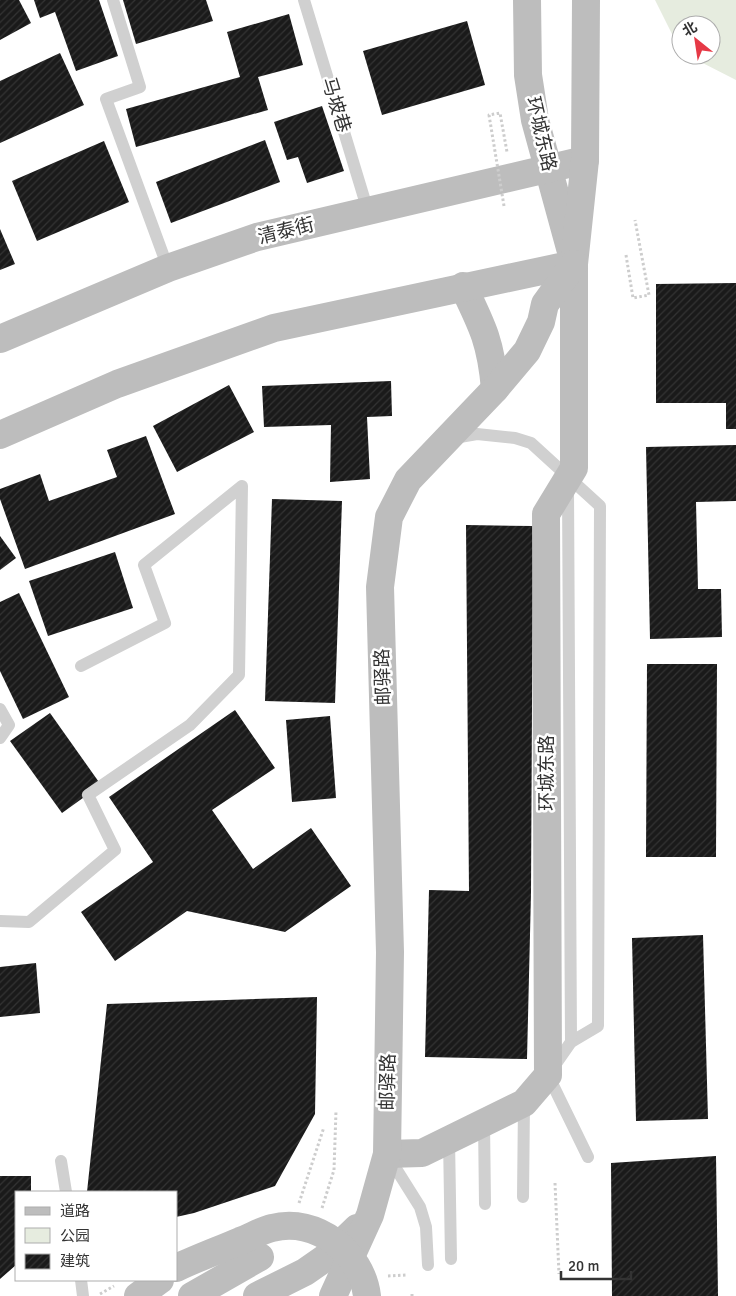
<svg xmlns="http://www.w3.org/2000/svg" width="736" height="1296" viewBox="0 0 736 1296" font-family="Signika,'Noto Sans SC',sans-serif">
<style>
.park{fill:#e6ecdf}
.building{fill:url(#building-hatch)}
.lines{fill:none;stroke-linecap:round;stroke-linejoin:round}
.path{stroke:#cdcdcd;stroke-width:3;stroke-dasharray:2.5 2.5;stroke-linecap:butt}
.lane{stroke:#d0d0d0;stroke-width:12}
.secondary{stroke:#bdbdbd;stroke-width:28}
.path-bridge{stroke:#cdcdcd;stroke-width:3;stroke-dasharray:2.5 2.5;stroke-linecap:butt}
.secondary-bridge{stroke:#bdbdbd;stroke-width:28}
.labels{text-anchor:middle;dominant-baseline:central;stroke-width:5;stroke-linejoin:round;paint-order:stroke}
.street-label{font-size:19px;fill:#333;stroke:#fff}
</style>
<defs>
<pattern id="building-hatch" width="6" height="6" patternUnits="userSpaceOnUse" patternTransform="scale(1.25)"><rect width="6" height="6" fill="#1a1a1a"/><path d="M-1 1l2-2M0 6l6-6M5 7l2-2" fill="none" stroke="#333"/></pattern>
</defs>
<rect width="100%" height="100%" fill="#fff"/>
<polygon class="park" points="655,0 736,0 736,80 687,55 711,55 711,25 681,25 681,52"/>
<g class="building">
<polygon points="0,0 19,0 31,23 0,40"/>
<polygon points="34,0 99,0 118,56 76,71 55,12 40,18"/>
<polygon points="123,0 206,0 213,21 136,44"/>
<polygon points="289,14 303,65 258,77 268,110 136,147 126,109 240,77 227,32"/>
<polygon points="467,21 485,85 382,115 363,51"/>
<polygon points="60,53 84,105 0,143 0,81"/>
<polygon points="322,106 344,171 307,183 298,157 287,160 274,122"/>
<polygon points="265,140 280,182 171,223 156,182"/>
<polygon points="104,141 129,202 37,241 12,181"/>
<polygon points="0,229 15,264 0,270"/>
<polygon points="736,283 736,429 726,429 726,403 656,403 656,284"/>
<polygon points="391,381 392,416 367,417 370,479 330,482 331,425 264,427 262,386"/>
<polygon points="229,385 254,432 177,472 153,426"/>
<polygon points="146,436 175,514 25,569 0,499 0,489 40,474 49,501 117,477 107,450"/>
<polygon points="736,445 736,501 696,502 698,589 721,589 722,637 650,639 646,447"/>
<polygon points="272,499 342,501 335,703 265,701"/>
<polygon points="466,525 533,526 531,893 527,1059 425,1057 429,890 469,891"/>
<polygon points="0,536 16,558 0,570"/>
<polygon points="115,552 133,608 48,636 29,581"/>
<polygon points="19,593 69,697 23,719 0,671 0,602"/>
<polygon points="647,664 717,664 716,857 646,857"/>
<polygon points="235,710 275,768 212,810 253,869 311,828 351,886 285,932 187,911 115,961 81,912 153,862 109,797"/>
<polygon points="50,713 101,785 62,813 10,741"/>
<polygon points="330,716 336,798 292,802 286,720"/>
<polygon points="703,935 708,1119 636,1121 632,938"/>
<polygon points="36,963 40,1013 0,1017 0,967"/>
<polygon points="317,997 315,1114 275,1186 194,1213 176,1217 176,1192 87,1192 107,1004"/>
<polygon points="716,1156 718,1296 612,1296 611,1163"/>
<polygon points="0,1176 31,1176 31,1192 16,1192 16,1265 0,1279"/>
</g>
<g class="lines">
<g class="path">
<polyline points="626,255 633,298 649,295 635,220"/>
<polyline points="334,1170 336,1111"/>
<polyline points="555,1183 559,1274"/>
<polyline points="299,1203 324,1127"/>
<polyline points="100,1294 114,1286"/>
<polyline points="412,1296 412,1294"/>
</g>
<g class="lane">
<polyline points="113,0 140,87 106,99 168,268"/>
<polyline points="304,0 368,211"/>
<polyline points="454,438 477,434 515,438 531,443 600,506 598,1026 571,1042 548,1075 588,1157"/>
<polyline points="568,488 571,1042"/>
<polyline points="0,709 9,725 0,738"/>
<polyline points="0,921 29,922 115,850 88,795 190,725 239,675 242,486 144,565 165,623 81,666"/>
<polyline points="484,1122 485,1204"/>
<polyline points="449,1139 451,1259"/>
<polyline points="388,1156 420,1207 426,1227 428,1265"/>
<polyline points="61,1161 66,1192"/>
<polyline points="523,1197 524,1103"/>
<polyline points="81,1280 83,1296"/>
</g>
<g class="secondary">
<polyline points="527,0 528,75 535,120 570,248"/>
<path d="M463,286C483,327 491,343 495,389"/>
<polyline points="0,339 168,268 257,237 585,160"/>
<polyline points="0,435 117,384 274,328 574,264"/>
<polyline points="387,1154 422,1153 524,1103 548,1075 546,514 574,468 574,264 585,160 586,0"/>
<polyline points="138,1296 160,1280"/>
<polyline points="192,1296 260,1257"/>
<polyline points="257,1296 305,1272 328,1256 357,1228"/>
<polyline points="333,1296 370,1215 387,1154 390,952 380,587 389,517 408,480 495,389 527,351 541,322 545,304 574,264"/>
</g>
<g class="path-bridge">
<polyline points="504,206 489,115 500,113 507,152"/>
<polyline points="322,1208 334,1170"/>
<polyline points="388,1276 407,1275"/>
</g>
<path class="secondary-bridge" d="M176,1268C197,1258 219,1250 240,1241C251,1237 262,1230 272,1228C316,1216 362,1253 367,1296"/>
</g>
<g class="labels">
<g class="street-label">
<text transform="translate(336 105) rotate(73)">马坡巷</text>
<text transform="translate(541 134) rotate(77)">环城东路</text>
<text transform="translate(286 231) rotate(-14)">清泰街</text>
<text transform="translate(383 677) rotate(-92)">邮驿路</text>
<text transform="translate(547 773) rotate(-90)">环城东路</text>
<text transform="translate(388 1082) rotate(-89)">邮驿路</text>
</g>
</g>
<rect x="15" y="1191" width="162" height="90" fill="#ffffff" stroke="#adadad"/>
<rect x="25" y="1207" width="25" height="8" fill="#bdbdbd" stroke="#adadad"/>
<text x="60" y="1216" font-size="15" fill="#333333">道路</text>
<rect x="25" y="1228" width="25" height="15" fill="#e6ecdf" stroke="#adadad"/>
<text x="60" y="1241" font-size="15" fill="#333333">公园</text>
<rect x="25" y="1254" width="25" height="15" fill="url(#building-hatch)" stroke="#adadad"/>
<text x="60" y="1266" font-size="15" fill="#333333">建筑</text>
<g transform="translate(696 40) rotate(330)"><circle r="24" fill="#ffffff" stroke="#adadad"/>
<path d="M0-4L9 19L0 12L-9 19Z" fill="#e63946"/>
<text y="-8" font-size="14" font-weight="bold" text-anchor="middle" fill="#333333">北</text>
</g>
<path d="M561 1271v8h70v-8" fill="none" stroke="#333333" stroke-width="2.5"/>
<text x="568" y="1271" font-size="15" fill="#333333" stroke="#ffffff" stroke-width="4" paint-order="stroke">20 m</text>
</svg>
